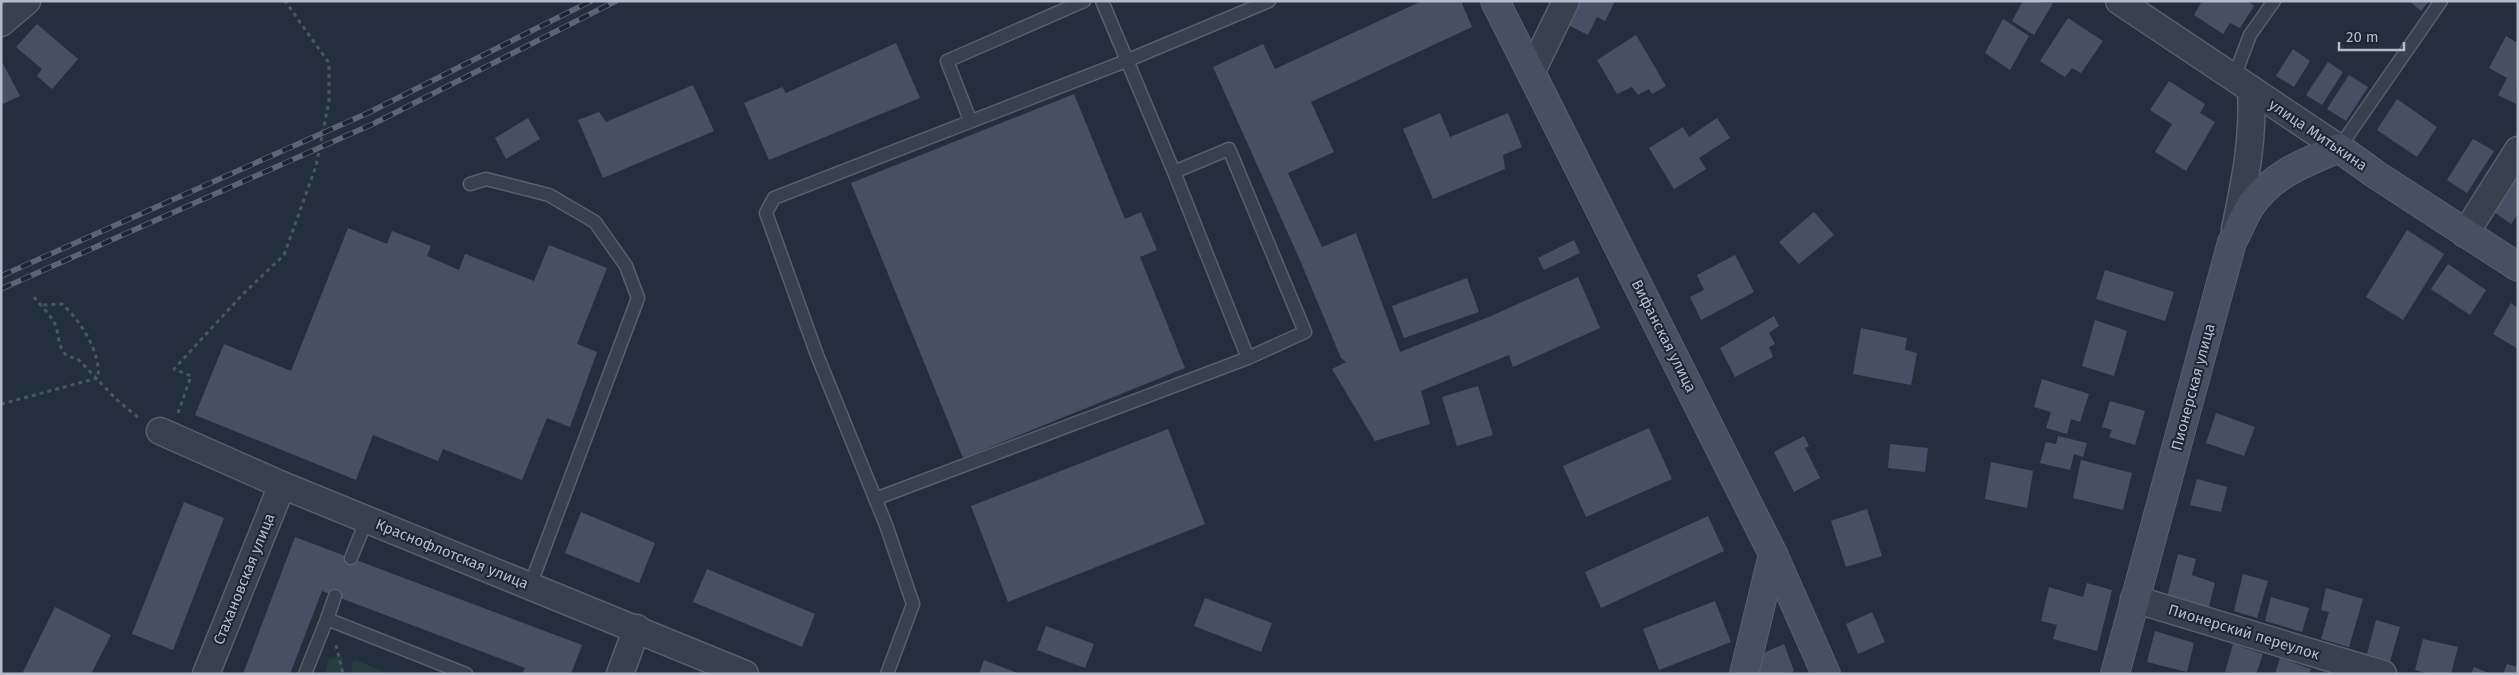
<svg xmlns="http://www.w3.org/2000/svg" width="2519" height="675" viewBox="0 0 2519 675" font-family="'Fira Sans',sans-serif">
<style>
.green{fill:#263c3f}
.building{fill:#455162}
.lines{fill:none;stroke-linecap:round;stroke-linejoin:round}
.lane-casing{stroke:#565f6c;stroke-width:15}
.street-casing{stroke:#565f6c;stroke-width:29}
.secondary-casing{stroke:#565f6c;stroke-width:30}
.path{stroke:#44595c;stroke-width:3;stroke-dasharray:4 4;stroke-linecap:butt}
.lane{stroke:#38414e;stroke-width:12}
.street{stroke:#38414e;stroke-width:26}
.secondary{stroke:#465061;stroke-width:28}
.rail-casing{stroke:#5a6575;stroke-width:5.5}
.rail{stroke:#1d2633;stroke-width:4;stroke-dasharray:11;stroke-linecap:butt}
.labels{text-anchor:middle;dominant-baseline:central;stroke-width:4;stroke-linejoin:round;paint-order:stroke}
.street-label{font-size:15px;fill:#b4bcc9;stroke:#1d2633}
</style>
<rect width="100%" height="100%" fill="#242f3e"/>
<g class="green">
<polygon points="342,656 344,674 325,674 328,659"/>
<polygon points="356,660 388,674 352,674 352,662"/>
</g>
<g class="building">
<polygon points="1422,1 1461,1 1472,27 1311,102 1334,152 1288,173 1322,247 1356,233 1400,352 1491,316 1578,277 1600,328 1513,367 1509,355 1421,391 1430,424 1375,441 1332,369 1346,362 1341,358 1299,258 1213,67 1263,44 1275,69"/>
<polygon points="1580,1 1615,1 1605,21 1597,17 1588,35 1568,25"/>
<polygon points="2023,1 2053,3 2034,35 2012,21"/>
<polygon points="2202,1 2248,1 2254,6 2240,28 2230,23 2223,34 2194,15"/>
<polygon points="2409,1 2429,1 2421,11"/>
<polygon points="2068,18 2103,41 2081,73 2072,68 2065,77 2040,61"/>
<polygon points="2003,19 2029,36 2010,70 1985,53"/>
<polygon points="37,24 78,59 52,89 37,76 42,69 16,47"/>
<polygon points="1636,35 1666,86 1652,94 1649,89 1638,95 1632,87 1617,94 1597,60"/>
<polygon points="2506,36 2518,43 2516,104 2498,95 2507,78 2489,68"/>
<polygon points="896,43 920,98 769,160 744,103 782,87 786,93"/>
<polygon points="2293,49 2310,61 2294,87 2276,76"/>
<polygon points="1,60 20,96 3,104 1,100"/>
<polygon points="2328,62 2343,72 2322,105 2306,95"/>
<polygon points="2349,75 2368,87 2346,121 2327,109"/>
<polygon points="2169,81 2205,104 2200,113 2215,122 2186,171 2155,152 2172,124 2150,110"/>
<polygon points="693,85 714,131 603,178 578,120 599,112 606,122"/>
<polygon points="1074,94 1125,219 1141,212 1157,250 1140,257 1185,368 963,458 851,183"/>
<polygon points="2397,99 2437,127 2417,157 2377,130"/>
<polygon points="1440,113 1450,137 1508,113 1522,147 1503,155 1505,169 1433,199 1403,129"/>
<polygon points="528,118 540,139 506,159 495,138"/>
<polygon points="1717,118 1730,138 1699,158 1706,169 1674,189 1649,148 1683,127 1689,137"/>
<polygon points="2473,139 2494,151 2467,193 2447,180"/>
<polygon points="2515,175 2518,177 2518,214 2511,224 2491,210"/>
<polygon points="1814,212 1834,235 1799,264 1779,242"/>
<polygon points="348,228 387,244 392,231 431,246 427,256 459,270 465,254 534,281 549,245 607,268 577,344 597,352 570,427 547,418 522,480 443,449 438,461 373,435 356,480 195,415 224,344 291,371"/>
<polygon points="2407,230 2444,254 2403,320 2366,297"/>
<polygon points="1574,240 1580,253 1544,270 1538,258"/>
<polygon points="1735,255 1754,292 1701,320 1690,297 1704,290 1697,275"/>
<polygon points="2448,264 2486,290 2470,315 2431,289"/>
<polygon points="2105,270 2174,292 2165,321 2096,299"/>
<polygon points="1467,278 1479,312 1404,338 1392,306"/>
<polygon points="2511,303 2518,308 2518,349 2493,334"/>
<polygon points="1774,316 1779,326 1769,333 1775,344 1769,347 1773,357 1735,377 1720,348"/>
<polygon points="2095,320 2127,331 2114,376 2082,366"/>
<polygon points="1861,328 1907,338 1905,350 1917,353 1911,385 1853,374"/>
<polygon points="2042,379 2089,394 2080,422 2071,419 2067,434 2046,428 2051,412 2034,407"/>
<polygon points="1478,386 1493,435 1457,446 1442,397"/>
<polygon points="2110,401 2145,411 2135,445 2109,437 2112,430 2102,427"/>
<polygon points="2216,413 2255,427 2244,456 2206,443"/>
<polygon points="1649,428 1672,479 1586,517 1563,466"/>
<polygon points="1168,429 1205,524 1008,602 971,506"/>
<polygon points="1804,436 1809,446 1805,448 1820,478 1794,492 1774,452"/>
<polygon points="2058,436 2087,443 2083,457 2074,454 2070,470 2040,463 2046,442 2056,444"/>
<polygon points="1890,444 1928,448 1925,472 1888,468"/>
<polygon points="2081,460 2132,473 2123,510 2073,498"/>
<polygon points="1991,462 2033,471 2027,508 1985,499"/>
<polygon points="2197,479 2227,487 2221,512 2190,505"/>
<polygon points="184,502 224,518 173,650 132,634"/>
<polygon points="1867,509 1882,556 1846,567 1831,521"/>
<polygon points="581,512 655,543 639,583 565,553"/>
<polygon points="1708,516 1724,551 1601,608 1585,572"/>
<polygon points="295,537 582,645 571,674 522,674 525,668 322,591 290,674 243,674"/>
<polygon points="2178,554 2196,559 2192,575 2215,583 2208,610 2167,597"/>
<polygon points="707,569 815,614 802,647 693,602"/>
<polygon points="2243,574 2268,581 2257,618 2234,611"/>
<polygon points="2087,583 2112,590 2097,651 2053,639 2057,625 2041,621 2049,587 2083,597"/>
<polygon points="2326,588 2363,599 2349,647 2321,639 2329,612 2321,610"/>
<polygon points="2271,597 2309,608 2302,632 2265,621"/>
<polygon points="1205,598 1272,623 1261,652 1194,626"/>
<polygon points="1715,601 1731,642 1659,670 1643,629"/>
<polygon points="55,607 111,635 91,674 22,674"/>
<polygon points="1872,612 1885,642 1858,654 1846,624"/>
<polygon points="2376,620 2400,627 2390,661 2367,654"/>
<polygon points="1046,626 1094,644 1085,668 1037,650"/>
<polygon points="2155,631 2194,643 2187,672 2147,662"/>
<polygon points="2423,639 2458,647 2451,674 2429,674 2415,670"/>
<polygon points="1784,644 1794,671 1788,674 1754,674 1759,655"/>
<polygon points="2233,644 2263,654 2256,674 2225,672"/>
<polygon points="2280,658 2311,669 2309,674 2275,674"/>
<polygon points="984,660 1020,674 979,674"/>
<polygon points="2507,664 2518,667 2518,674 2503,674"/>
<polygon points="2474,667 2491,674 2471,674"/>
</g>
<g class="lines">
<defs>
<g id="lane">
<polyline points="2234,77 2250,35 2274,1"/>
<polyline points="970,120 947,61 1084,1"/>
<polyline points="2339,148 2441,1"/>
<polyline points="1174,172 1229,149 1305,332 1248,358"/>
<polyline points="470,184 486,179 549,195 595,222 626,266 638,298 530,586"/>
<polyline points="875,499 1248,358 1174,172 1102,1"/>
<polyline points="351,558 367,519"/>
<polyline points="327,619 335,596"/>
<polyline points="305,674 327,619 466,674"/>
<polyline points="887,674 913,604 886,525 817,355 766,213 774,198 1126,61 1269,1"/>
</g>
<g id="street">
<polyline points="2119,1 2339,148"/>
<polyline points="1,23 27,1"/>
<polyline points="1532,71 1566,1"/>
<path d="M2235,229C2245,182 2254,137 2251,89"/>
<polyline points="2465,234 2518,150"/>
<polyline points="160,431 282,485 745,674"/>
<polyline points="2134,599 2383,674"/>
<polyline points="206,674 282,485"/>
<polyline points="620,674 637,628"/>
</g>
<g id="secondary">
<polyline points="1495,1 1773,554 1826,674"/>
<polyline points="1744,674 1773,554"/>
<path d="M2115,674L2232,242C2239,230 2244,215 2252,204C2273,174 2306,162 2339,148L2375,174L2518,267"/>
</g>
</defs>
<use href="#lane" class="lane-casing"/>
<use href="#street" class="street-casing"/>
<use href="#secondary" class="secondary-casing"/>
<g class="path">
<path d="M34,297C40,305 49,313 54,322C61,336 56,358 77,358L117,400L140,419"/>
<path d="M1,404L98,378C101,352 80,320 62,304L41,305"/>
<polyline points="178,413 191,376 174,369 242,295 284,255 316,166 329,101 329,63 285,1"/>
<polyline points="336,645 343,674"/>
</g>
<use href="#lane" class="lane"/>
<use href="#street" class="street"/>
<use href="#secondary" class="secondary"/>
<defs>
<g id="rail">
<polyline points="1,276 370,112 591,1"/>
<polyline points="1,289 375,123 616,1"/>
</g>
</defs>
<use href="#rail" class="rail-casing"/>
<use href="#rail" class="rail"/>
</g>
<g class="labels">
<g class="street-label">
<text transform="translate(2318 135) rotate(34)">улица Митькина</text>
<text transform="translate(1664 336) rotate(63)">Вифанская улица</text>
<text transform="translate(2193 387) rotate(-75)">Пионерская улица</text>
<text transform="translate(452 554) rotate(22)">Краснофлотская улица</text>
<text transform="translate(244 579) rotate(-68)">Стахановская улица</text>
<text transform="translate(2244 632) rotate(17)">Пионерский переулок</text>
</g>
</g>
<rect width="2519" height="675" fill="none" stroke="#b4bcc9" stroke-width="5"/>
<path d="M2339 42v8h65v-8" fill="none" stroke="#b4bcc9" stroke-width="2.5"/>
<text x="2346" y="42" font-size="15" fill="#b4bcc9" stroke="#1d2633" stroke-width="4" paint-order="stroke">20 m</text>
</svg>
